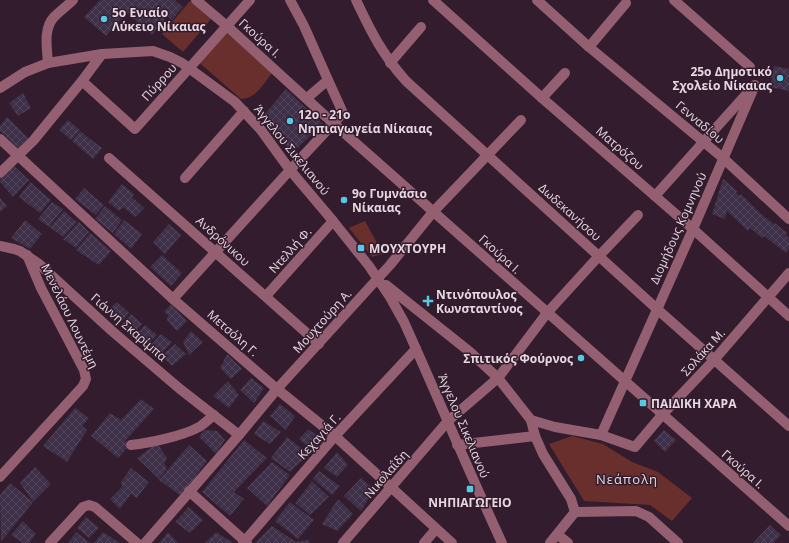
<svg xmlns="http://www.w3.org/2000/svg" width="789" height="543" viewBox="0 0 789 543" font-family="'Open Sans',sans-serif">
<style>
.park{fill:#682f2d}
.building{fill:url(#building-cross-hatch)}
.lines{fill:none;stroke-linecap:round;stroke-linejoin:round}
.minor{stroke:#946071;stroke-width:10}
.poi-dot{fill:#57c9e2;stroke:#321c2d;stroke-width:1.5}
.labels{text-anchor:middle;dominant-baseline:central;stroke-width:3;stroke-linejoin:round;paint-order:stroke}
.poi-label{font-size:12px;font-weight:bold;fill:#e7d8e3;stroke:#321c2d;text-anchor:start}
.street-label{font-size:12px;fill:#e7d8e3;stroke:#321c2d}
.neighbourhood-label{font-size:13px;letter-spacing:1px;fill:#e7d8e3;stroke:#321c2d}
</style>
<defs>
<pattern id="building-cross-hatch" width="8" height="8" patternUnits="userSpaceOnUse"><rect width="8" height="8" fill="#3e3048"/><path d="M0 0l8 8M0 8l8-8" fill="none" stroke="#51445a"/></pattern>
</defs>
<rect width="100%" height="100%" fill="#321c2d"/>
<g class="park">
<polygon points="190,1 211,19 183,52 162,34"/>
<path d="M225,31L272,73C264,83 256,99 241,99L196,60Z"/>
<polygon points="365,221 383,254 372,257 349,228"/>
<polygon points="572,436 603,444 632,462 658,472 692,498 672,521 650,505 584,501 549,444"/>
</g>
<g class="building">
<polygon points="100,0 175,0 183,7 172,20 167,16 152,35 127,13 106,36 84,17"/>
<polygon points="774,66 789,69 789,91 770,87"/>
<polygon points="286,89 323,124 292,153 263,116"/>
<polygon points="23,93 31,108 18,116 9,103"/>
<polygon points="7,117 29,139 19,149 0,131 0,126"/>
<polygon points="68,120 80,130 71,140 59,130"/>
<polygon points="80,131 102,148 93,159 72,141"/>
<polygon points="14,166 29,180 13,197 0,182 0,179"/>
<polygon points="723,179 737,191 736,193 740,196 741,194 762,215 774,224 775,223 787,233 786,235 789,238 789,249 786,253 764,236 762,238 750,228 748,231 727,211 725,219 712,214"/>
<polygon points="30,182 51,200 40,213 19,197"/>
<polygon points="122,184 134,194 132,197 144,208 135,217 123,207 119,211 108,202"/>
<polygon points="84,188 104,205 96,215 75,199"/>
<polygon points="0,198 7,206 0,212"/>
<polygon points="52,202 63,209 49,227 38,219"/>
<polygon points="105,206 122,220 113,233 95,219"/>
<polygon points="64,211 77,222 63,237 50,227"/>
<polygon points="25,220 42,234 30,249 11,238"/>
<polygon points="124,220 142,234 131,249 114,234"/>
<polygon points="79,222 89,232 76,248 63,239"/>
<polygon points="169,224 181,235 165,254 153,242"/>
<polygon points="90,233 111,251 99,265 76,250"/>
<polygon points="162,255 182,273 171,286 150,267"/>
<polygon points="117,302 129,313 121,323 107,311"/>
<polygon points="171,304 187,321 177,331 167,320 168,315 164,312"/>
<polygon points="131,314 142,324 135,333 122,324"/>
<polygon points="145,325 157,335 148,345 136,335"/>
<polygon points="191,331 203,342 189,355 183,342"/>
<polygon points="161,334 172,342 159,356 149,347"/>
<polygon points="175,344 186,354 172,366 161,356"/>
<polygon points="227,354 242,369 231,379 220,368"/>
<polygon points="251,378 264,388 254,403 240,390"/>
<polygon points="228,381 239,395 229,408 213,396"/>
<polygon points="141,399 154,409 125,441 129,446 118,458 91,436 110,413 121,420"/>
<polygon points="280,404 295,416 286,430 270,416"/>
<polygon points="75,408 89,418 82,426 87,430 67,462 43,446"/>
<polygon points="263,421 281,432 270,444 254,434"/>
<polygon points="308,429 324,440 313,452 299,439"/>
<polygon points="204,430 217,431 225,440 216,454 199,437"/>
<polygon points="664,430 676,440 665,452 654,441"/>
<polygon points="287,437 309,454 290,472 271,458"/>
<polygon points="244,440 267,458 234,492 244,499 230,516 202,492"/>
<polygon points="157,443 167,458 164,463 167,469 159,479 137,458"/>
<polygon points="189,445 207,461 181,496 159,480"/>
<polygon points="337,452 348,465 337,477 324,468"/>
<polygon points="272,462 290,475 267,506 247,488"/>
<polygon points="35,467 51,484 33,502 20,483"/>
<polygon points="131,468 149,482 137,498 131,494 120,509 110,499 122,487 121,482"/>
<polygon points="319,471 340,486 332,495 313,479"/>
<polygon points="361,478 374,489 361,511 344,496"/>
<polygon points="312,481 329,497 310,515 295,503"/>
<polygon points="10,483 33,502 1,542 0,495"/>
<polygon points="338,499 353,514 337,531 322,524"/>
<polygon points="290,502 314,520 298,539 275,521"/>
<polygon points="189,507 203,520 190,533 175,522"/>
<polygon points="86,517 99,528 89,538 77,528"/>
<polygon points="23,521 36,534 29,543 23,543 11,535"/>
<polygon points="770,525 781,535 773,543 753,543"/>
<polygon points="272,526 296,542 308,540 310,543 255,543"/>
<polygon points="76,532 90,543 68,543"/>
<polygon points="103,532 120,543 94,543"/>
<polygon points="168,532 178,543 159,543"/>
<polygon points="216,532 233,543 205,543"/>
</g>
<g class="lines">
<g class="minor">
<polyline points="196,0 227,26 333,123 789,526"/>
<polyline points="290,0 304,26 328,80 307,98"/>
<path d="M356,0C371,32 382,54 406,81L657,309L789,426"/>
<polyline points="433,0 542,98 693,229 789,316"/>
<polyline points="537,0 589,47 723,158 789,219"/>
<polyline points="674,0 750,67"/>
<polyline points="589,47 626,3"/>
<path d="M48,63C47,48 43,29 54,17C60,11 67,6 73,0"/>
<polyline points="390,63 421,27"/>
<polyline points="82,81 135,129 250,0"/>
<path d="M0,88L25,72L48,63L102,54L153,51L170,57L182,63L235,102L261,130L290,170L333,221L369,266L390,297L404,322C437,395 468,470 502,543"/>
<polyline points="542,98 565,73"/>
<polyline points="0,139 173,299 277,389 335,436 452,543"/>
<polyline points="109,158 319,344"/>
<polyline points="0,173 33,141 82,81 102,54"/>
<polyline points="185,178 244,111"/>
<polyline points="655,196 750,90"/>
<polyline points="0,246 14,249 20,251 39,264 112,331 180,389 239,435"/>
<polyline points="386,285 470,352 498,378 531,420 535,436 543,454 571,499 575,512 636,511 649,517 678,543"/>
<polyline points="266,296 333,221"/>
<polyline points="173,299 290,170 343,113 328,80"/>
<polyline points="531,420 555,427 601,435 635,447 662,415 714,360 789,273"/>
<polyline points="601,435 693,229 755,85"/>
<path d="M131,445C149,443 183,436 199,427C204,424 209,419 214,415"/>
<polyline points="457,445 535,436"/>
<polyline points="0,477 83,386 86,379 84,370 41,288 27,255"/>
<polyline points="189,491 247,543"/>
<polyline points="558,535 568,543"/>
<polyline points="50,543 83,507 89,505 95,507 137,543"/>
<polyline points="145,543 239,435 277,389 390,265 433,212 521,120"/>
<polyline points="243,543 335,436 416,349"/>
<polyline points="343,543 448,421 498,378 547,313 599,256 638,215"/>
<polyline points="424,543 436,529"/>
<polyline points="550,543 575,512"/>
</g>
</g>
<g class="poi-dot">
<circle cx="104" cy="19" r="4"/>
<circle cx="780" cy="78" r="4"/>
<circle cx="290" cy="121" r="4"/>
<circle cx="344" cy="200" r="4"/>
<rect x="357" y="244" width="8" height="8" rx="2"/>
<path d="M426 295h4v4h4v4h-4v4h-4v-4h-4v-4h4z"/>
<circle cx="581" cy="358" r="4"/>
<rect x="639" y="399" width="8" height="8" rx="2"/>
<rect x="466" y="485" width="8" height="8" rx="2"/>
</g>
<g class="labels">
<g class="poi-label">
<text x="112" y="12">5ο Ενιαίο<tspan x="112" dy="14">Λύκειο Νίκαιας</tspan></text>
<text x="772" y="71" text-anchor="end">25o Δημοτικό<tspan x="772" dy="14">Σχολείο Νίκαιας</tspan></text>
<text x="298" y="114">12ο - 21ο<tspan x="298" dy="14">Νηπιαγωγεία Νίκαιας</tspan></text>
<text x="352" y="193">9ο Γυμνάσιο<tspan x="352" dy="14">Νίκαιας</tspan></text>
<text x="369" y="248">ΜΟΥΧΤΟΥΡΗ</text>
<text x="436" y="294">Ντινόπουλος<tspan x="436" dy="14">Κωνσταντίνος</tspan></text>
<text x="573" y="358" text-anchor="end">Σπιτικός Φούρνος</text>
<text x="651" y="403">ΠΑΙΔΙΚΗ ΧΑΡΑ</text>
<text x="470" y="502" text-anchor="middle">ΝΗΠΙΑΓΩΓΕΙΟ</text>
</g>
<g class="street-label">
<text transform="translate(260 38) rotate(42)">Γκούρα Ι.</text>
<text transform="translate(159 82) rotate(-48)">Πύρρου</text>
<text transform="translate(700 122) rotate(40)">Γενναδίου</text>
<text transform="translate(620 148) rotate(41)">Ματρόζου</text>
<text transform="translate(292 150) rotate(51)">Άγγελου Σικελιανού</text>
<text transform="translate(570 212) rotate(42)">Δωδεκανήσου</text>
<text transform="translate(678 228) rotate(-66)">Διομήδους Κομνηνού</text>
<text transform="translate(223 241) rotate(42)">Ανδρόνικου</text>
<text transform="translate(290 250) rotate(-48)">Ντελλή Φ.</text>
<text transform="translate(500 254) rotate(42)">Γκούρα Ι.</text>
<text transform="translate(70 316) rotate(64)">Μενελάου Λουντέμη</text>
<text transform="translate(322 321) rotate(-48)">Μουχτούρη Α.</text>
<text transform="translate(129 327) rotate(41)">Γιάννη Σκαρίμπα</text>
<text transform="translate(233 333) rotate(41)">Μετσόλη Γ.</text>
<text transform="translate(703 352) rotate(-48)">Σολάκα Μ.</text>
<text transform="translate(464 426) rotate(67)">Άγγελου Σικελιανού</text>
<text transform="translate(319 436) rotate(-48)">Κεχαγιά Γ.</text>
<text transform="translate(743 469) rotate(41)">Γκούρα Ι.</text>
<text transform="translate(386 474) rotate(-49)">Νικολαΐδη</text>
</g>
<g class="neighbourhood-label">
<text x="627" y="479">Νεάπολη</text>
</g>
</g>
</svg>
